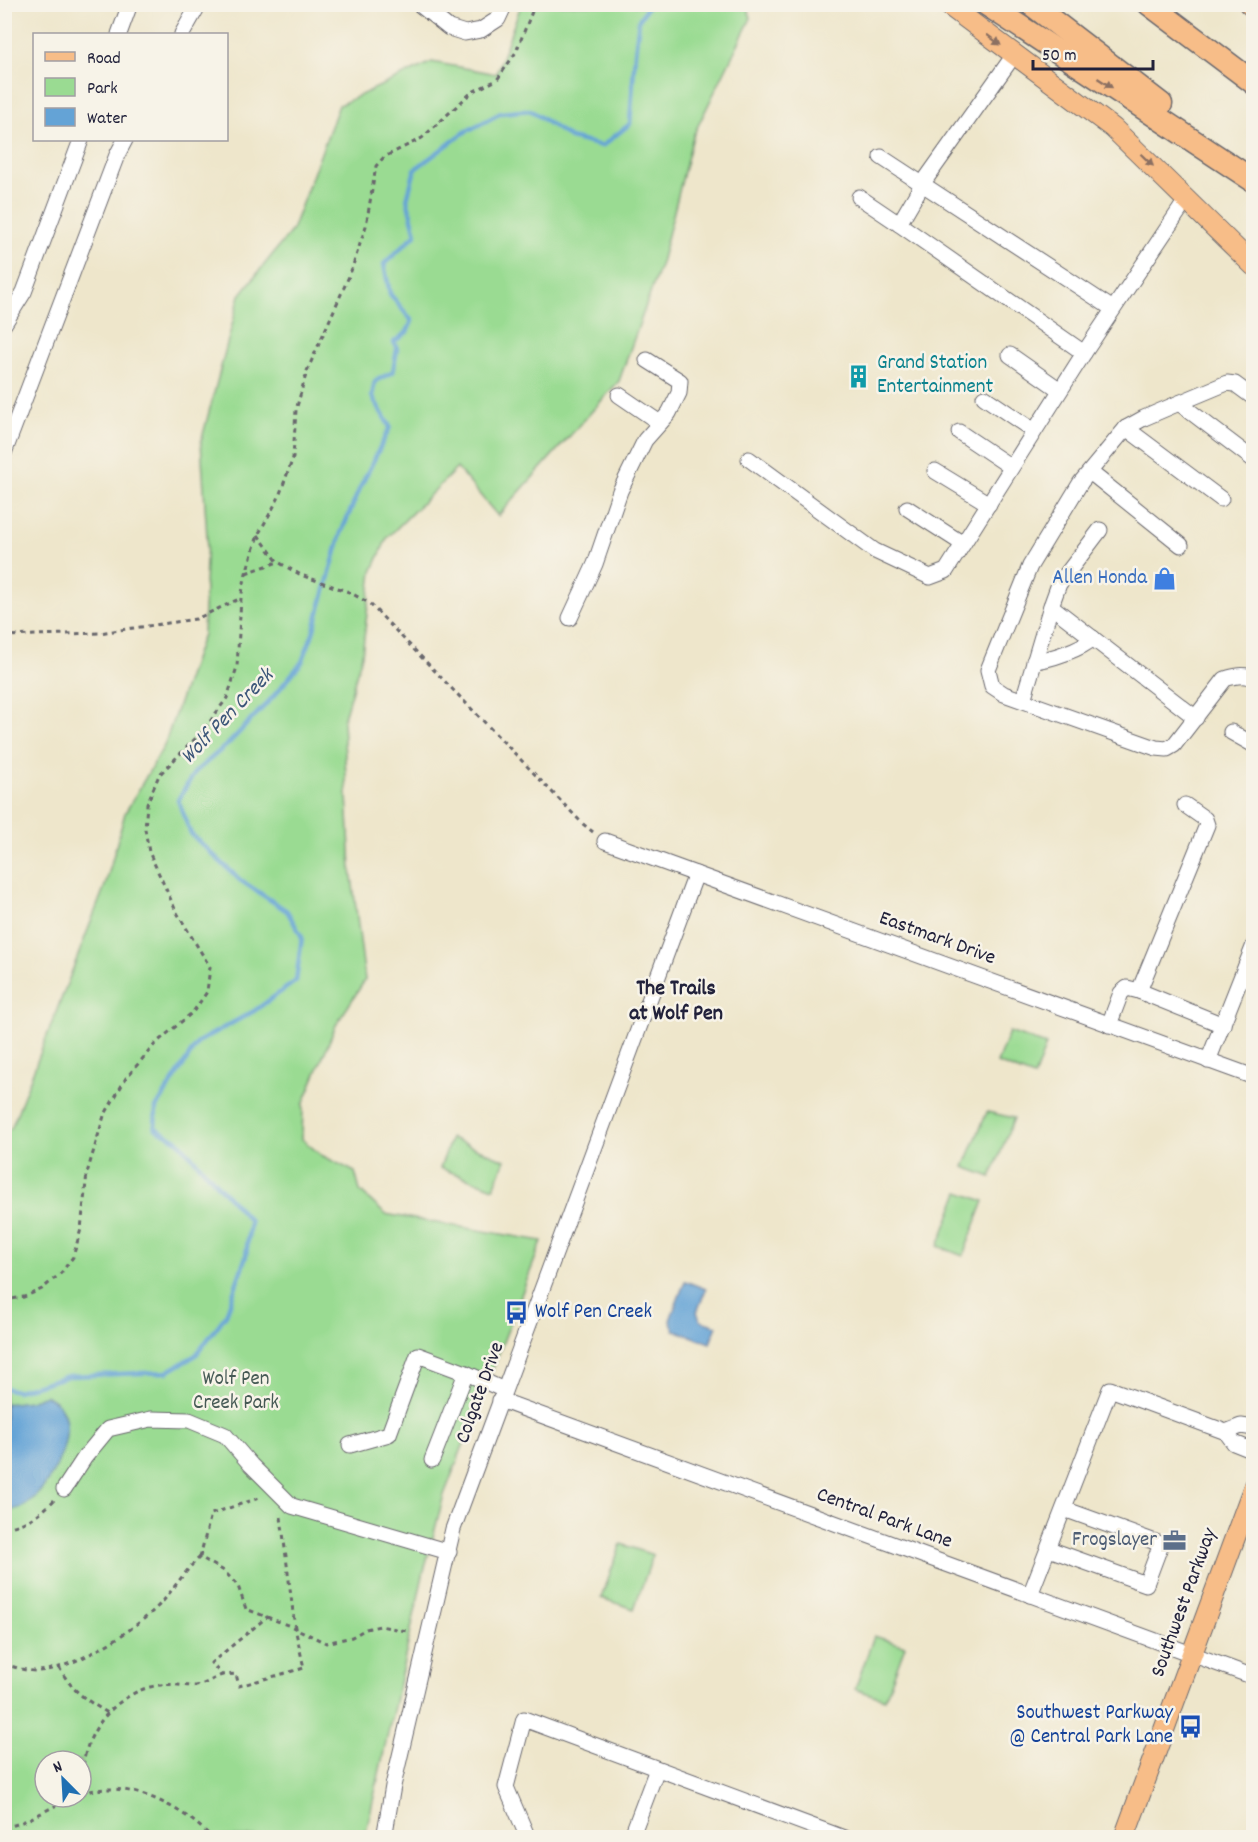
<svg xmlns="http://www.w3.org/2000/svg" width="1258" height="1842" viewBox="0 0 1258 1842" font-family="Dekko,sans-serif">
<style>
.green{fill:#9adb92;stroke:#5e7e66;stroke-width:1.5;fill-rule:evenodd}
.water{fill:#64a3d6;stroke:#436288;stroke-width:1.5}
.lines{fill:none;stroke-linecap:round;stroke-linejoin:round}
.stream{stroke:#64a3d6;stroke-width:4.5}
.minor-casing{stroke:#69676d;stroke-width:17}
.major-casing{stroke:#69676d;stroke-width:22}
.highway-casing{stroke:#69676d;stroke-width:25}
.path{stroke:#69676d;stroke-width:3;stroke-dasharray:4.5 4.5;stroke-linecap:butt}
.minor{stroke:#fff;stroke-width:15}
.major{stroke:#f7bd88;stroke-width:20}
.highway{stroke:#f7bd88;stroke-width:22}
.oneway{fill:#8c7062}
.labels{text-anchor:middle;dominant-baseline:central;stroke-width:5;stroke-linejoin:round;paint-order:stroke}
.culture-label{font-size:21px;fill:#0d838f;stroke:#f7f3e8;text-anchor:start}
.shop-label{font-size:21px;fill:#366cbe;stroke:#f7f3e8;text-anchor:end}
.street-label{font-size:21px;fill:#22223b;stroke:#f7f3e8}
.transit-label{font-size:21px;fill:#164399;stroke:#f7f3e8;text-anchor:start}
.park-label{font-size:21px;fill:#465a55;stroke:#f7f3e8}
.service-label{font-size:21px;fill:#4e5e75;stroke:#f7f3e8;text-anchor:end}
.water-label{font-size:22px;font-style:italic;fill:#3c5679;stroke:#f7f3e8}
.neighbourhood-label{font-size:22px;font-weight:bold;fill:#22223b;stroke:#f7f3e8}
</style>
<rect width="100%" height="100%" fill="#f7f3e8"/>
<filter id="ink" filterUnits="userSpaceOnUse"><feTurbulence type="fractalNoise" baseFrequency=".0167" numOctaves="2"/><feDisplacementMap in="SourceGraphic" scale="12" xChannelSelector="R" yChannelSelector="G"/><feConvolveMatrix kernelMatrix="1 2 1 2 8 2 1 2 1" color-interpolation-filters="sRGB"/></filter>
<filter id="wash" filterUnits="userSpaceOnUse"><feTurbulence type="fractalNoise" baseFrequency=".008" numOctaves="4" result="noise"/><feDisplacementMap in="SourceGraphic" scale="24" xChannelSelector="R" yChannelSelector="G"/><feGaussianBlur stdDeviation="1.35" result="paint"/><feColorMatrix in="noise" values="0 0 0 0 0 0 0 0 0 0 0 0 0 0 0 0 0 1.4 0 .05"/><feComposite in="paint" operator="in"/></filter>
<g filter="url(#wash)">
<rect width="100%" height="100%" fill="#eee6cb"/>
<g class="green">
<path d="M521,5H747L751,18L693,136L661,263L619,381L498,516L457,468L387,538L372,572L362,655L343,721L351,869L365,980L336,1025L303,1105L302,1139L321,1155L355,1172L360,1191L385,1214L542,1241L444,1495L424,1571L365,1837H5L4,1128L11,1129L106,883L125,813L164,746L203,634L207,537L201,442L240,295L292,230L339,105L432,62L496,74ZM45,1761H81V1797H45Z"/>
<polygon points="1009,1032 1046,1045 1034,1077 997,1063"/>
<polygon points="987,1112 1014,1118 991,1177 964,1167"/>
<polygon points="451,1138 505,1160 494,1188 440,1168"/>
<polygon points="959,1192 984,1201 963,1256 938,1246"/>
<polygon points="621,1544 653,1555 634,1609 601,1598"/>
<polygon points="874,1636 905,1646 885,1699 855,1689"/>
</g>
<g class="water">
<polygon points="685,1281 706,1289 697,1312 701,1321 717,1326 710,1343 674,1330 670,1320"/>
<path d="M46,1395C51,1399 57,1401 60,1407C79,1435 50,1487 26,1505C20,1509 11,1510 5,1512V1404L30,1401Z"/>
</g>
<g class="lines">
<polyline class="stream" points="4,1388 17,1391 68,1376 167,1372 196,1355 226,1315 246,1256 250,1221 178,1141 155,1128 156,1108 198,1042 254,1011 296,981 302,937 287,911 240,880 191,834 178,800 195,772 229,743 272,698 302,662 313,633 341,533 360,488 390,427 372,396 375,381 393,372 397,349 394,342 407,332 412,321 390,294 384,264 416,234 407,199 415,169 465,132 501,113 530,110 570,138 602,146 630,124 635,53 639,20 649,4"/>
</g>
</g>
<g filter="url(#ink)">
<g class="lines">
<defs>
<g id="minor">
<polyline points="419,4 449,28 465,33 481,30 498,19 505,4"/>
<polyline points="119,34 130,4"/>
<polyline points="182,34 199,4"/>
<polyline points="1014,55 923,183 899,224 1084,353 1187,199"/>
<polyline points="881,157 1113,309"/>
<polyline points="859,197 899,224"/>
<polyline points="4,324 24,292 81,140"/>
<polyline points="1010,355 1060,390"/>
<polyline points="619,395 660,423"/>
<polyline points="984,397 1034,431"/>
<polyline points="1254,398 1235,384 1227,383 1179,403 1254,460"/>
<path d="M1179,403L1144,418L1126,428L1081,482L1030,566L988,670L992,686L1004,694L1156,748L1167,749L1174,745L1225,679C1234,676 1245,673 1254,679"/>
<polyline points="1126,428 1221,499"/>
<polyline points="959,432 1011,467"/>
<polyline points="4,453 117,155 125,140"/>
<polyline points="749,459 875,551 930,577 946,571 1084,353"/>
<polyline points="935,471 989,504"/>
<polyline points="1090,472 1181,545"/>
<polyline points="907,508 963,544"/>
<polyline points="1100,530 1059,584 1051,606 1196,718"/>
<polyline points="570,618 595,564 620,491 645,440 669,413 679,393 680,381 647,360"/>
<path d="M1034,661C1049,660 1082,649 1093,638"/>
<polyline points="1023,700 1051,606"/>
<polyline points="1231,732 1254,745"/>
<polyline points="605,841 1254,1077"/>
<polyline points="1139,991 1223,1025"/>
<polyline points="1109,1025 1121,993 1127,988 1139,991 1207,825 1205,819 1185,805"/>
<polyline points="1208,1061 1254,945"/>
<polyline points="500,1400 1254,1677"/>
<polyline points="1226,1432 1241,1426 1254,1428"/>
<polyline points="350,1445 389,1434 418,1355 466,1373 504,1390"/>
<polyline points="432,1460 466,1373"/>
<polyline points="64,1489 85,1457 108,1429 151,1419 189,1420 225,1435 251,1465 292,1506 449,1552"/>
<polyline points="1049,1549 1146,1584 1161,1544 1064,1509"/>
<polyline points="1030,1595 1110,1389 1226,1432 1234,1443 1254,1451"/>
<polyline points="384,1838 393,1786 453,1529 696,874"/>
<polyline points="528,1838 506,1787 524,1719 844,1838"/>
<polyline points="631,1838 657,1769"/>
</g>
<g id="major">
<polyline points="947,4 1113,128 1254,266"/>
<polyline points="1249,4 1254,8"/>
<polyline points="1124,1838 1254,1486"/>
</g>
<g id="highway">
<polyline points="986,4 1254,181"/>
<polyline points="1031,4 1161,104"/>
<polyline points="1149,4 1254,83"/>
</g>
</defs>
<use href="#minor" class="minor-casing"/>
<use href="#major" class="major-casing"/>
<use href="#highway" class="highway-casing"/>
<g class="path">
<polyline points="258,535 278,562 301,575 349,592 369,603 583,824 593,832"/>
<polyline points="246,573 278,562"/>
<polyline points="4,636 99,633 196,619 241,598"/>
<polyline points="4,1300 24,1297 42,1289 61,1273 73,1257 81,1229 87,1173 104,1116 126,1078 156,1043 193,1012 207,992 210,967 176,911 149,852 145,829 147,804 159,775 203,731 227,698 237,667 241,598 246,573 258,535 278,499 293,458 296,410 307,371 350,274 366,226 376,166 384,157 422,138 472,92 497,80 516,52 535,4"/>
<polyline points="281,1517 295,1628 326,1643 352,1637 366,1629 380,1626 407,1631"/>
<path d="M4,1528C25,1525 41,1514 55,1499"/>
<polyline points="200,1557 211,1514 262,1497"/>
<polygon points="267,1617 295,1628 304,1668 239,1686 236,1674 222,1675 211,1663"/>
<path d="M4,1664C14,1667 26,1671 36,1671C74,1671 140,1627 164,1600C176,1585 186,1570 200,1557L224,1571L238,1586L246,1609L267,1617"/>
<path d="M59,1667C72,1691 84,1699 108,1713"/>
<path d="M86,1792C85,1787 83,1780 83,1774C82,1735 113,1697 150,1687C169,1682 178,1686 196,1686C204,1685 214,1678 222,1675"/>
<path d="M81,1794C124,1777 183,1806 212,1838"/>
<path d="M4,1827C25,1825 53,1805 74,1797"/>
</g>
<use href="#minor" class="minor"/>
<use href="#major" class="major"/>
<use href="#highway" class="highway"/>
</g>
<defs><path id="oneway-solid" d="M-6-.8H1V-3.2L6.5 0L1 3.2V.8H-6Z" transform="scale(1.5)"/></defs>
<g class="oneway">
<use href="#oneway-solid" transform="translate(994 40) rotate(37)"/>
<use href="#oneway-solid" transform="translate(1105 83) rotate(33)"/>
<use href="#oneway-solid" transform="translate(1147 160) rotate(44)"/>
</g>
</g>
<defs>
<symbol id="building-bare" viewBox="-9 -9 18 18"><path d="M-4-6H4V6H1V3H-1V6H-4ZM-2.5-4.3h1.7v1.8h-1.7ZM.8-4.3h1.7v1.8H.8ZM-2.5-1h1.7V.8h-1.7ZM.8-1h1.7V.8H.8Z" fill="#0f9aa8" stroke="#f7f3e8" stroke-width="2.5" paint-order="stroke"/></symbol>
<symbol id="shop-bare" viewBox="-9 -9 18 18"><path d="M-5-2.5h2.3a2.7 3.5 0 0 1 5.4 0H5L5.5 6h-11ZM-1.5-2.5h3a1.5 2.3 0 0 0-3 0Z" fill="#3f7fe0" stroke="#f7f3e8" stroke-width="2.5" paint-order="stroke"/></symbol>
<symbol id="bus-bare" viewBox="-9 -9 18 18"><path d="M-5-6H5V4H4V6H2V4H-2V6H-4V4H-5ZM-3.5-4V0h7V-4ZM-3.5 1.2v1.5H-2V1.2ZM2 1.2v1.5H3.5V1.2Z" fill="#1a4fb4" stroke="#f7f3e8" stroke-width="2.5" paint-order="stroke"/></symbol>
<symbol id="office-bare" viewBox="-9 -9 18 18"><path d="M-6-3h4V-5.5h4V-3h4V5H-6ZM-1-4.5V-3h2v-1.5ZM-6 0V1H6V0Z" fill="#5c6f8a" stroke="#f7f3e8" stroke-width="2.5" paint-order="stroke"/></symbol>
</defs>
<g fill-rule="evenodd">
<use href="#building-bare" x="842" y="360" width="33" height="33"/>
<use href="#shop-bare" x="1148" y="562" width="33" height="33"/>
<use href="#bus-bare" x="500" y="1296" width="33" height="33"/>
<use href="#office-bare" x="1158" y="1524" width="33" height="33"/>
<use href="#bus-bare" x="1174" y="1710" width="33" height="33"/>
</g>
<g class="labels">
<g class="culture-label">
<text x="877" y="364">Grand Station<tspan x="877" dy="24">Entertainment</tspan></text>
</g>
<g class="shop-label">
<text x="1147" y="579">Allen Honda</text>
</g>
<g class="street-label">
<text transform="translate(937 939) rotate(20)">Eastmark Drive</text>
<text transform="translate(481 1393) rotate(-70)">Colgate Drive</text>
<text transform="translate(884 1519) rotate(20)">Central Park Lane</text>
<text transform="translate(1185 1603) rotate(-70)">Southwest Parkway</text>
</g>
<g class="transit-label">
<text x="535" y="1313">Wolf Pen Creek</text>
<text x="1173" y="1714" text-anchor="end">Southwest Parkway<tspan x="1173" dy="24">@ Central Park Lane</tspan></text>
</g>
<g class="park-label">
<text x="236" y="1380">Wolf Pen<tspan x="236" dy="24">Creek Park</tspan></text>
</g>
<g class="service-label">
<text x="1157" y="1541">Frogslayer</text>
</g>
<g class="water-label">
<text transform="translate(228 717) rotate(-46)">Wolf Pen Creek</text>
</g>
<g class="neighbourhood-label">
<text x="676" y="989">The Trails<tspan x="676" dy="25">at Wolf Pen</tspan></text>
</g>
</g>
<rect width="1258" height="1842" fill="none" stroke="#f7f3e8" stroke-width="24"/>
<rect x="33" y="33" width="195" height="108" fill="#f7f3e8" stroke="#a29fa3" stroke-width="1.5"/>
<rect x="45" y="52" width="30" height="9" fill="#f7bd88" stroke="#a29fa3" stroke-width="1.5"/>
<text x="87" y="63" font-size="18" fill="#22223b">Road</text>
<rect x="45" y="78" width="30" height="18" fill="#9adb92" stroke="#a29fa3" stroke-width="1.5"/>
<text x="87" y="93" font-size="18" fill="#22223b">Park</text>
<rect x="45" y="108" width="30" height="18" fill="#64a3d6" stroke="#a29fa3" stroke-width="1.5"/>
<text x="87" y="123" font-size="18" fill="#22223b">Water</text>
<g transform="translate(63 1779) rotate(336)"><circle r="28" fill="#f7f3e8" stroke="#a29fa3" stroke-width="1.5"/>
<path d="M0-4.5L10 22L0 15L-10 22Z" fill="#1f6fb2"/>
<text y="-9" font-size="16" font-weight="bold" text-anchor="middle" fill="#22223b">N</text>
</g>
<path d="M1033 60v9h120v-9" fill="none" stroke="#22223b" stroke-width="3"/>
<text x="1042" y="60" font-size="18" fill="#22223b" stroke="#f7f3e8" stroke-width="4.5" paint-order="stroke">50 m</text>
</svg>
